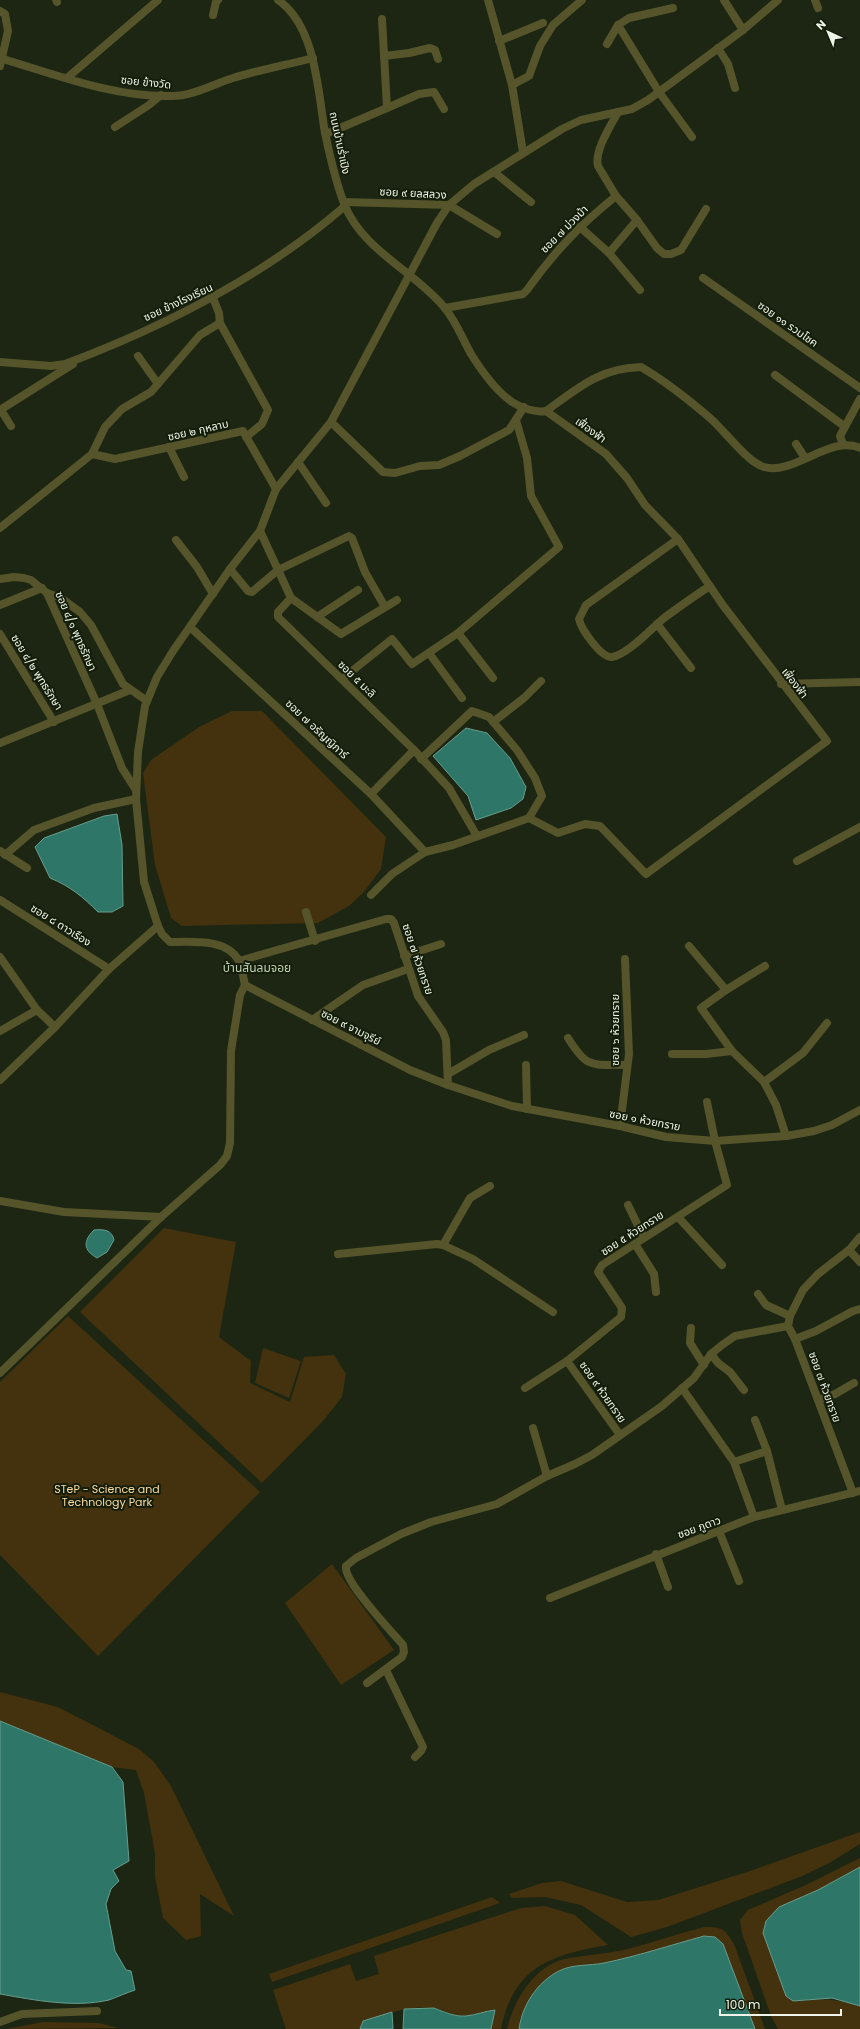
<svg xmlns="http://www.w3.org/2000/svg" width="860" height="2029" viewBox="0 0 860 2029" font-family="Poppins,'Noto Sans Thai',sans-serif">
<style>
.green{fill:#43320d}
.water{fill:#2e7768;stroke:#689d8e}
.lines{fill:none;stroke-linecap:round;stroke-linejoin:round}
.minor{stroke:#55542a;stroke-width:8}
.labels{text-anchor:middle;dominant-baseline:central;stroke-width:4;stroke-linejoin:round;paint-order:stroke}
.street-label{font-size:11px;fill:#eef5e8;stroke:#131d09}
.park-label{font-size:11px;fill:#fadb9d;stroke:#131d09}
.neighbourhood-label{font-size:12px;fill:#c2d0b6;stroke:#131d09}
</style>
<rect width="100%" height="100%" fill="#1c2612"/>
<g class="green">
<polygon points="232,711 262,711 386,837 381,869 364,892 349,906 318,923 182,926 171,918 155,865 143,773 151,760 199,727"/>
<polygon points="164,1228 236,1242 219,1337 251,1361 250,1383 290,1402 304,1357 334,1355 346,1374 342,1397 323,1421 262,1483 80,1312"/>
<polygon points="68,1316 260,1492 98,1656 0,1555 0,1382"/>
<polygon points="263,1348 301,1361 289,1398 255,1383"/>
<polygon points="332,1564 394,1650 341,1685 285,1603"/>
<polygon points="0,1692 58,1707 139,1749 154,1762 171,1786 234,1916 200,1894 201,1936 186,1940 163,1918 155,1877 155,1853 144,1793 136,1770 112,1767 0,1721"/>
<polygon points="860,1832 860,1844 831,1862 800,1877 667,1927 631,1937 581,1905 545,1897 512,1898 509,1894 542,1883 561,1881 627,1902 658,1900 750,1871"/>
<path d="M860,1858V1867L818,1890L803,2001C824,1997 840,2001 860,2006V2029H778L771,2016L742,1933L740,1920L748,1910L808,1884Z"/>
<polygon points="492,1897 500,1903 272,1982 269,1974"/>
<path d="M545,1906L575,1915L608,1945C552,1955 514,1965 501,2029H491L494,2010C484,2011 473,2016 464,2016C453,2016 444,2010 434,2008C409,2005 386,2014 363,2021L360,2029H286L273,1990L350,1964L356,1981L379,1974L374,1956L521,1908Z"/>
<path d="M704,1927C722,1927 724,1928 734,1944L765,2029H755L602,1964L579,1966L520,2018L519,2029H507C514,2001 533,1967 564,1959C584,1955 605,1954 624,1950C651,1943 677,1934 704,1927Z"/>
<polygon points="43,2022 99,2023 119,2028 6,2029"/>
</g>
<g class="water">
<polygon points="466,728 487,733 510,758 526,787 523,799 511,808 476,820 468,796 433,756"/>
<path d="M117,814L122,845L123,906L112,912H98C83,897 70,886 50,878L35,847L44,838L104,816Z"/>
<path d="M94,1230C104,1229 112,1230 114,1240L107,1252L97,1258C83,1250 83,1241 94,1230Z"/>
<path d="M0,1721L112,1767L123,1782L129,1861L113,1870L119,1881L111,1889L106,1904L115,1951L126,1970L131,1971L135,1990C126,1993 117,1997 109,2000C74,2008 34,2000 0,1994Z"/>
<polygon points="860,1867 860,2006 832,1998 793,2001 786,1996 763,1933 766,1921 779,1907 818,1890"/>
<path d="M704,1936L715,1937L723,1944L755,2029H519C522,2006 537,1982 559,1971C572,1964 589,1966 604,1963C638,1956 671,1945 704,1936Z"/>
<path d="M434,2008C444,2012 455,2017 466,2016C476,2015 485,2011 495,2010L491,2029H403L404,2009Z"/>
<polygon points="392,2012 393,2029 360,2029 363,2021"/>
</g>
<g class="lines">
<g class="minor">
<polyline points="56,0 57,2"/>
<path d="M278,0C316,26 318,92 325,133C330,157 336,183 345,206C364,251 414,271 444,307C456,321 462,338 471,354C481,370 496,391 512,402C521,408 536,413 546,411C578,388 600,368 641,367C665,381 689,400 710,418C724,430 747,462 764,467C793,476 831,434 860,448"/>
<polyline points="488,0 512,85 523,152"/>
<polyline points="724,0 743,30"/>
<polyline points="815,0 818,8"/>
<polyline points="0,11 5,14 8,31 0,66"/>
<polyline points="213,15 216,2 218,0"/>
<polyline points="618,25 659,92 692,137"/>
<polyline points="499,41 543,23"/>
<polyline points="607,44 618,25 629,18 673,8"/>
<polyline points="718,48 728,64 735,88"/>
<polyline points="384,56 409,53 430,48 435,50 438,59"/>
<path d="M0,58C54,74 115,98 172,96C193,96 213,84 233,78C259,70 286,65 313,58"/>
<polyline points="67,78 158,0"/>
<polyline points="512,85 529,76 540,46 553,25 582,0"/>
<polyline points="387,108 419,94 434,92 444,109"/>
<path d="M618,112C611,125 594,151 598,166L616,196L637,220L657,248L664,254H671L681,250L706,209"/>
<polyline points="115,127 149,105 161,95"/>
<polyline points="326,134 387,108 382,19"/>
<polyline points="494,172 531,202"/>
<polyline points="344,202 449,205 497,234"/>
<polyline points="580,227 609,253 637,220"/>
<polyline points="609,253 640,290"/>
<polyline points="703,278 860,388"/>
<polyline points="213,298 219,313 220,323 268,410 262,424 246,437"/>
<path d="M445,308L523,294L527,290C554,252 580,225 616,196"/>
<polyline points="138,356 158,384"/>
<path d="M0,362L51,366L65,364C166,326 263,277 345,206"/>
<polyline points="775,375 844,426"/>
<polyline points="0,410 73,364"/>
<polyline points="1,410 11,426"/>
<polyline points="331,422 383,472 395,473 420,466 439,465 460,456 509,430 524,407"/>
<polyline points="796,444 805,458"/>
<polyline points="843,444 840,436 860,399"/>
<polyline points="169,447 184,477"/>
<polyline points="92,454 115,459 243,431 276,489"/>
<polyline points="298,462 326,503"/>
<polyline points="0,528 92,454 105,427 122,409 151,392 200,335 220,323"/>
<polyline points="260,531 291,598 278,612 278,617 414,750 449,788 477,836"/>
<path d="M678,539L586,605L579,619C581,629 601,658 612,657C627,655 652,628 664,618C679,607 694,596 710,586"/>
<polyline points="176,540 197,567 213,594"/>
<polyline points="230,569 248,591 252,592 278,570 349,536 352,538 365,572 385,607"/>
<polyline points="0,579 14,577 24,578 31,580 47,593 97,704 122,768 136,790"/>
<polyline points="47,593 61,598 80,612 91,625 123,684 147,701"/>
<polyline points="291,598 341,634 397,600"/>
<polyline points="0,605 42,588"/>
<polyline points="317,617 358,590"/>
<polyline points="657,624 691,668"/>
<polyline points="190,627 371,794 425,852"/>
<polyline points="458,633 493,678"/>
<polyline points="0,634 54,722"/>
<polyline points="429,653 462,698"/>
<polyline points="342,679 392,639 412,664 458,633 559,547 531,496 527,458 516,420"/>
<polyline points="781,684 860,682"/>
<polyline points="493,722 524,698 541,681"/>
<polyline points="0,743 130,690"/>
<polyline points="371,794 414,750"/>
<polyline points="529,818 558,833 585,824 600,826 646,874 827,741 722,604 678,539 645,505 627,478 606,454 546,411"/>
<polyline points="0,851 27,868"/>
<polyline points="5,855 34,830 94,808 136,799"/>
<polyline points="797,861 860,827"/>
<polyline points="371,895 392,874 425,852 453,845 529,818 542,796 535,778 517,750 489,717 472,711 421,759"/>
<polyline points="0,900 109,969"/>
<polyline points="306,912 315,941"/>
<polyline points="689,946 726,990 701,1008 732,1051 764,1082 776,1105 786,1136"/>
<polyline points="404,956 441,944"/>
<polyline points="0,957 37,1010 55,1027"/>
<polyline points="239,961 386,919 391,919 394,923 418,996 443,1032 446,1040 448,1085"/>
<polyline points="245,985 410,1070 448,1085 512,1106 620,1126 666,1137 715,1141 786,1136 814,1131 832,1125 860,1110"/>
<polyline points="726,990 765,966"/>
<polyline points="312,1020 363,985 408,969"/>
<polyline points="0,1031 37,1010"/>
<path d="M568,1038C588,1070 591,1064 627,1065"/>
<polyline points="672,1054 706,1054 732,1051"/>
<polyline points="526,1065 527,1109"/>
<polyline points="448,1074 489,1050 524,1035"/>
<polyline points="0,1080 55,1027 109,969 158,926"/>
<polyline points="764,1082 803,1053 827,1023"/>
<polyline points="620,1126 629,1054 625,959"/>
<polyline points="0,1201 64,1212 161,1217"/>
<polyline points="628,1205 644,1238"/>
<polyline points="678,1217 722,1265"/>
<polyline points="635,1244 654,1274 656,1292"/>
<polyline points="443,1245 473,1259 553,1312"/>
<polyline points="849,1250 860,1262"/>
<polyline points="338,1254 437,1244 443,1245 470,1198 490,1186"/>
<polyline points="758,1294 766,1305 790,1316"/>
<polyline points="691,1328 690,1343 704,1365"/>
<polyline points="795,1339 816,1331 853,1311 860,1309"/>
<polyline points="711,1354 718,1363 730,1372 744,1390"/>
<polyline points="567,1361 620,1435"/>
<path d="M0,1373L161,1217L220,1165L227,1156L230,1143L231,1051L240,995L245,985C243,977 242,967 239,961C227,938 191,942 170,942L162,934L158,926L144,882L136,799L138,752L145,706L157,677L173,651L230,569L260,531L276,489L331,422L437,223L449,205L474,184L562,129L581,120L632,109L648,100L743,30L778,0"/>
<polyline points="525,1388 567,1361 621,1317 622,1308 598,1272 602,1265 727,1185 715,1141 707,1102"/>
<polyline points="682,1388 734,1462 754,1517"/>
<polyline points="818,1400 835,1394 854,1383"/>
<polyline points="755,1420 767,1451"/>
<polyline points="533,1428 547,1476"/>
<polyline points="734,1462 767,1451 782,1510"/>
<polyline points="853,1493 795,1339 788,1326 790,1316 803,1290 818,1274 849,1250 860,1237"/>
<polyline points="719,1531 739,1581"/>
<polyline points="656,1554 668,1587"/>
<polyline points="550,1598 754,1517 860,1491"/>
<polyline points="386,1670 423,1747 421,1751 415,1757"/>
<path d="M367,1683L402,1657L404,1652L403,1645C392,1632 343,1581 346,1566L356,1558L401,1534L431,1522L497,1504L547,1476L575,1464L592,1455L662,1406L694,1378L711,1354L722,1345L735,1336L788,1326"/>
<polyline points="0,2022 22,2014 97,2011"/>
</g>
</g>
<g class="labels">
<g class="street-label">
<text transform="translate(146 82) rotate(6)">ซอย ข้างวัด</text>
<text transform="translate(340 143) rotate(78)">ถนนบ้านร่ำเปิง</text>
<text transform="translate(413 193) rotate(3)">ซอย ๙ ยลสลวง</text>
<text transform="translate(564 229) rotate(-45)">ซอย ๗ ม่วงม้า</text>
<text transform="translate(178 302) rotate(-25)">ซอย ข้างโรงเรียน</text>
<text transform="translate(788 324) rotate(35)">ซอย ๑๑ รวมโชค</text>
<text transform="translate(198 430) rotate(-13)">ซอย ๒ กุหลาบ</text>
<text transform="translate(591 430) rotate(36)">เฟื่องฟ้า</text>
<text transform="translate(76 631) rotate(66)">ซอย ๔/๑ พุทธรักษา</text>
<text transform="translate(37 672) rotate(58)">ซอย ๔/๒ พุทธรักษา</text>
<text transform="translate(357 679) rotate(44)">ซอย ๕ มะลิ</text>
<text transform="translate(795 683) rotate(52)">เฟื่องฟ้า</text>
<text transform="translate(317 729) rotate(43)">ซอย ๗ อรัญญิการ์</text>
<text transform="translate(61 925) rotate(32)">ซอย ๘ ดาวเรือง</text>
<text transform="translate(418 959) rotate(71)">ซอย ๗ ห้วยทราย</text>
<text transform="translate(351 1027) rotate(27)">ซอย ๙ จามจุรีย์</text>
<text transform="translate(615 1030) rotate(-90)">ซอย ๖ ห้วยทราย</text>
<text transform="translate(645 1120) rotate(11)">ซอย ๑ ห้วยทราย</text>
<text transform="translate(632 1233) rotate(-33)">ซอย ๕ ห้วยทราย</text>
<text transform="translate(825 1387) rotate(70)">ซอย ๗ ห้วยทราย</text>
<text transform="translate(603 1392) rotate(55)">ซอย ๙ ห้วยทราย</text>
<text transform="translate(699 1527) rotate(-20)">ซอย ภูดาว</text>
</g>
<g class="park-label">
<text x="107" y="1489">STeP - Science and<tspan x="107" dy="13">Technology Park</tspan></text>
</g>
<g class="neighbourhood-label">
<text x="257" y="967">บ้านสันลมจอย</text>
</g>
</g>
<g transform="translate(828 32) rotate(316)" stroke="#131d09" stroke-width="3" paint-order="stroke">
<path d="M0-3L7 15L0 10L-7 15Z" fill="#eef5e8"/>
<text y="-6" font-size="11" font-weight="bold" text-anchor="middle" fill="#eef5e8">N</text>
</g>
<path d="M720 2009v6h121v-6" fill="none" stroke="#eef5e8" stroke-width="2"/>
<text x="726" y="2009" font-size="12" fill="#eef5e8" stroke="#131d09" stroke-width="3" paint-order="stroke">100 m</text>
</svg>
